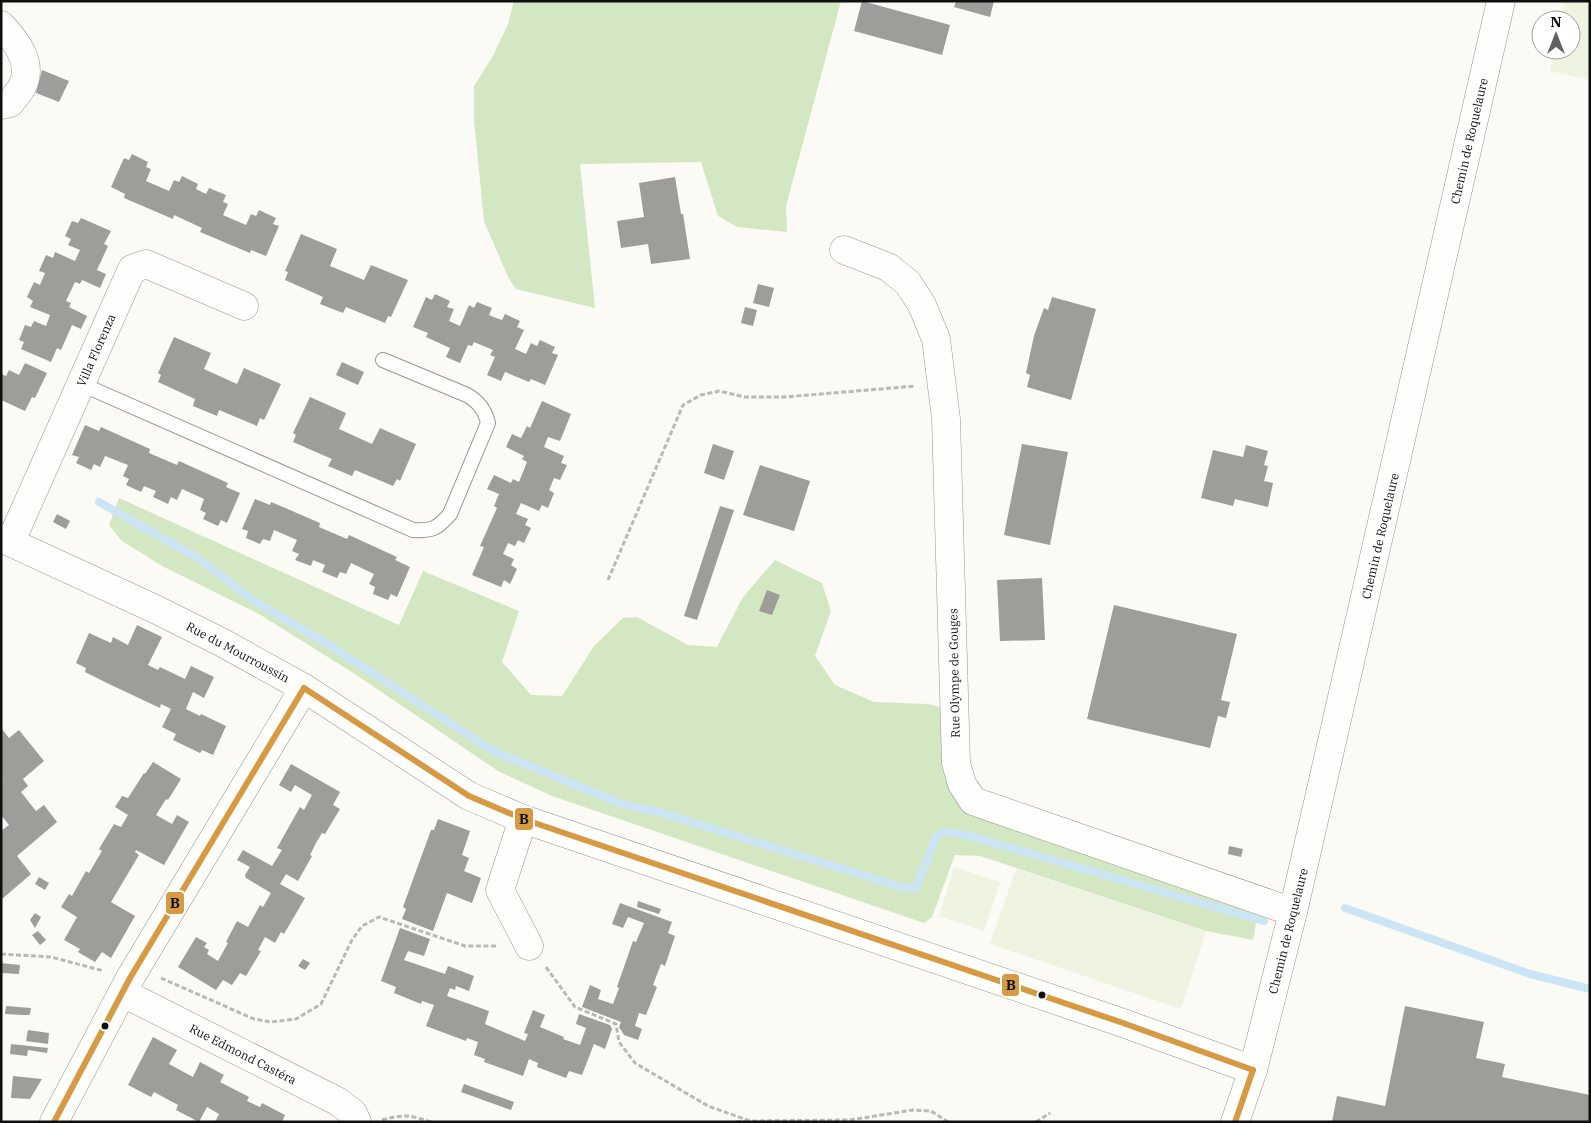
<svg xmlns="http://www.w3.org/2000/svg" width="1591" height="1123" viewBox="0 0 1591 1123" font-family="'IBM Plex Serif',serif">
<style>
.forest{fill:#d4e7c3}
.pitch{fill:#eef4df}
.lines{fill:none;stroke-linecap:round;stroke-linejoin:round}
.stream{stroke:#cbe5f4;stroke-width:8}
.building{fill:#9f9d99}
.service-casing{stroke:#959592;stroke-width:16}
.minor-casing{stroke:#959592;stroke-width:29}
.tertiary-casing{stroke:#959592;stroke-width:29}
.path{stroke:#b9b9b8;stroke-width:3;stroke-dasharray:5 2.5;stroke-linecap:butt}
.service{stroke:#fefefd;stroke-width:14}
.minor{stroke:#fefefd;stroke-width:28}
.tertiary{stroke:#fefefd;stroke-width:28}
.bus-1-casing{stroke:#fff;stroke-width:10}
.bus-1{stroke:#d79a43;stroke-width:6}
.bus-dot{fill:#0f0f0f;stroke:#fff;stroke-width:2}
.labels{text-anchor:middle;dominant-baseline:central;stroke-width:5;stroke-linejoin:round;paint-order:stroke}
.street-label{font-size:12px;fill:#0f0f0f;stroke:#fff}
.line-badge{stroke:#fff;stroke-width:2}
.pale-badge-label{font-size:14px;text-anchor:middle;font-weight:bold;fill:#111}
</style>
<rect width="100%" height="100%" fill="#fbfaf4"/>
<g class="forest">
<polygon points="514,1 841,1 786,206 787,232 737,227 718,216 701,162 580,164 595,308 516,289 508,277 484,221 474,120 474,86 493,56 508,24"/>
<polygon points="119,498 399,625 423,571 519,611 502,662 531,695 562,696 594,646 623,618 637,617 688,645 717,647 743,597 775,560 822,583 831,611 815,656 835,685 874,702 928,704 947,709 953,791 1259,907 1253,940 1206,931 980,856 955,855 932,917 924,923 552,796 498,771 355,674 259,614 162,566 122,541 109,525"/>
</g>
<g class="pitch">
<polygon points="1565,1 1590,1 1590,80 1550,71 1554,50 1571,50 1571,20 1561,20"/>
<polygon points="954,867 1000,882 984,931 939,916"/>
<polygon points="1016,869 1206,931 1181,1009 990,944"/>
</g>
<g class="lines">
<g class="stream">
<path d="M99,502L198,558L254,601L326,643L495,752L625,805L659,812L904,888H916L937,835C947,830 956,833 966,835L1264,921"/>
<polyline points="1345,908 1530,974 1590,989"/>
</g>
</g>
<g class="building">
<polygon points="862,1 950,25 942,55 854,31"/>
<polygon points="956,1 994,1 990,17 954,7"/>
<polygon points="42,70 69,81 59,102 36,93"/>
<polygon points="132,154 148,162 146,167 151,169 146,181 169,191 174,180 179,182 182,176 198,184 196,189 206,194 209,188 226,195 223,202 228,204 223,215 246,225 251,214 256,216 259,210 276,218 273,224 279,226 266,256 251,250 250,253 200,232 202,228 174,215 173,219 124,198 125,194 111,187 124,158 129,160"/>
<polygon points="675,177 681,214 683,214 690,259 651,264 648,244 621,248 617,221 644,217 639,183"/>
<polygon points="81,218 111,231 104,244 108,246 97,270 106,274 100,288 82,280 80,284 75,282 66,301 71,303 69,307 87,316 81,329 72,325 61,350 57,348 51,362 21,349 24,342 19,340 25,325 31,327 34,321 46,326 50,315 30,307 33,301 27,297 34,282 40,285 45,273 39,271 46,255 53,258 55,252 75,261 80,250 68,245 71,239 65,236 72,221 78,223"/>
<polygon points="301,234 337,249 330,266 364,280 371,265 408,280 391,317 388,316 385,323 346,307 343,313 320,304 323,297 285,280 288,272 285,271"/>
<polygon points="758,284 774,288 769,307 753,303"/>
<polygon points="435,294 450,301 447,307 454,309 449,321 460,326 469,305 474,308 477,302 492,308 489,315 496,318 502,320 505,314 520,321 517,327 524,330 515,349 526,354 531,343 537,346 540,340 555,347 552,353 558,355 545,385 531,379 529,382 505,372 501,381 487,375 495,357 490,355 493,350 474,342 472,346 468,345 460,363 446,357 450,348 426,337 428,333 413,327 426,297 432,300"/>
<polygon points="1052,297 1096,309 1071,400 1027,387 1030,375 1026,373 1034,336 1044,308 1048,310"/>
<polygon points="745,307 757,310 753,326 741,323"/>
<polygon points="174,337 211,353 204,369 237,384 244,368 281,384 264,420 260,418 257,426 219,410 217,416 193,406 195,399 158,382 161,375 158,373"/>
<polygon points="342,362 364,372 358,385 336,375"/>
<polygon points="25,363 47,373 35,398 32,397 25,411 1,400 1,374 6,376 9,370 19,375"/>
<polygon points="310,397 346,413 339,429 372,444 380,428 416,444 400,481 397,479 393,486 355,470 352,476 328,466 332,459 293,442 296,435 293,433"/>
<polygon points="542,401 571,414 560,441 548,437 544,447 564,456 561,463 567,465 560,480 554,478 549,490 554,493 548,508 542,505 539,511 521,503 516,514 528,519 525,525 531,528 524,543 518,540 515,546 508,543 503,554 514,559 511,565 517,569 510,584 504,580 501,587 472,575 484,547 480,546 497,508 494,506 499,494 487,489 494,475 511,483 513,479 519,482 527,462 522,459 524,456 506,447 512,434 521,438 527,426 530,428"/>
<polygon points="85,425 99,431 101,427 150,449 149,453 177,465 179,461 228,483 226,487 240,493 227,523 221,520 218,526 203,519 206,513 200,510 204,499 182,489 177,500 171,497 168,504 153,497 156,491 144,486 141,492 126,485 129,479 123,476 128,465 105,456 100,467 94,464 91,470 76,463 79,457 72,455"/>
<polygon points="713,444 734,451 724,480 704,473"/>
<polygon points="1022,444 1068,452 1050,545 1004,535"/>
<polygon points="1246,445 1268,451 1264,465 1268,466 1264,481 1273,483 1268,507 1235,499 1233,506 1201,498 1213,450 1243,457"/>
<polygon points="760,465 810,481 794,531 743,515"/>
<polygon points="255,499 270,505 271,502 283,507 320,523 319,527 347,539 349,535 397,557 395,560 410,567 397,597 391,594 388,600 373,594 375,587 369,584 374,574 351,563 346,574 340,572 337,578 322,572 325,565 313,560 311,566 295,560 299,554 292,551 297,540 274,530 270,541 263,539 260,544 246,538 248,531 242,529"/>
<polygon points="720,506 734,510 697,620 684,616"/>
<polygon points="57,514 70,521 66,529 53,522"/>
<polygon points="1042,578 1045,640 1000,641 997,580"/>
<polygon points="767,590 780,595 772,615 759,611"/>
<polygon points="1114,605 1237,634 1221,700 1230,702 1226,718 1218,716 1210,748 1087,719"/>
<polygon points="137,625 162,637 148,665 158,670 160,667 185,679 191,666 214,677 204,698 193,692 186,709 200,716 201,714 226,726 213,755 202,750 200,753 173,740 176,734 162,727 171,709 161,704 160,708 111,685 85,672 86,668 76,663 89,633 111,643 113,637 128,645"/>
<polygon points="1,728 9,738 19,730 44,761 23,779 28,786 21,792 36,811 44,805 57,822 17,856 31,874 1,900 1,831 9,825 1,815 1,780 3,779 1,776"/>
<polygon points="153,762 181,779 168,800 166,799 156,815 172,824 177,815 189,822 164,865 136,850 135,852 139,855 111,902 135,916 111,958 102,952 95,962 78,952 80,949 64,940 77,917 61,907 69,894 72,896 86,871 89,873 102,851 99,849 114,824 121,827 128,815 115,807 122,796 128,798 144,773 145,774"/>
<polygon points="291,764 340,792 333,805 340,809 325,834 322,833 316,843 310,855 312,856 298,881 286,874 280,884 305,898 284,934 281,932 275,943 265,937 258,950 261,951 246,976 240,973 232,985 223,980 216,990 178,967 196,937 207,943 204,947 209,950 207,954 218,961 228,943 226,942 237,921 248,927 260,905 263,907 271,893 246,878 245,875 250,867 237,860 243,850 272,866 282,850 277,848 300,807 304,810 312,795 295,785 291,792 279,785"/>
<polygon points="438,819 470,831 462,855 469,858 464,871 481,878 472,903 447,893 433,931 402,919 406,909 403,907 431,830 434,830"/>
<polygon points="1229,846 1243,849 1241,857 1228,854"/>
<polygon points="39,877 49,883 45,890 35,884"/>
<polygon points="638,901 661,909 659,914 637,907"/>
<polygon points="620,903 672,922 668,933 675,936 665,966 661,964 653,985 657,987 646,1015 639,1013 635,1026 642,1029 638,1040 624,1035 619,1027 621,1022 582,1007 590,985 601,990 598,999 613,1004 619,988 617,987 633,941 636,942 644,923 628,917 623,928 612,924"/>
<polygon points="35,913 41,917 35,928 30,920"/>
<polygon points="400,928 430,939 424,956 408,951 404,960 445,974 448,966 474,976 469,991 456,986 455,990 450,988 447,996 489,1011 485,1024 525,1041 528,1034 524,1033 533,1010 545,1015 540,1027 564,1037 563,1039 580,1045 586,1028 576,1024 579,1014 610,1025 612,1029 605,1049 594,1044 582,1075 569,1071 566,1078 537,1067 538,1063 529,1059 523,1076 484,1062 485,1059 474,1055 478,1042 467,1038 466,1041 426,1026 434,1005 422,1001 421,1004 394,993 396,987 381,981"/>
<polygon points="38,931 46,940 40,945 32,935"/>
<polygon points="303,959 310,963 305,970 298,966"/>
<polygon points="1,963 20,965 19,974 1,973"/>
<polygon points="6,1006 31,1008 30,1014 29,1015 22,1015 5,1014"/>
<polygon points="1405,1006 1484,1022 1476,1058 1505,1064 1502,1077 1590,1095 1590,1122 1332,1122 1337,1096 1385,1106"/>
<polygon points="28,1030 49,1033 48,1044 26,1041"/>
<polygon points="153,1037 177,1050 169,1064 193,1077 200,1062 224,1075 220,1082 249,1097 247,1101 260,1107 262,1103 285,1115 282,1122 215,1122 219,1114 207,1107 199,1122 176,1110 178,1105 154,1092 151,1097 128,1085"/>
<polygon points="11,1044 48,1048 47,1053 28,1050 27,1056 10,1054"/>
<polygon points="13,1076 42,1079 30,1099 11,1098"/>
<polygon points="464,1084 514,1102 511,1110 461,1092"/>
</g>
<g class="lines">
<defs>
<path id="service" d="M81,384L413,530C432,531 437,529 450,514L488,423C485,410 479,402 467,395L383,360"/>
<g id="minor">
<path d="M1,25C16,41 34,63 22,87C19,92 14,98 10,103L1,105"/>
<polyline points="844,250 888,267 908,283 922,305 936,339 946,419 956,763 962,784 973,801 1293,912"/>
<polyline points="1,538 155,609 223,643 304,688 469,796 523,819 1123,1023 1253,1070"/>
<polyline points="11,541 132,269 146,264 244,306"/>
<polyline points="523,819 500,890 529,946"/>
<polyline points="123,993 337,1101 353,1113 357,1122"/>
<polyline points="54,1122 130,978 304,688"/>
</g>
<polyline id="tertiary" points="1235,1122 1253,1070 1293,912 1501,1"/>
</defs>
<use href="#service" class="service-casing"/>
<use href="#minor" class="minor-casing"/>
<use href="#tertiary" class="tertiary-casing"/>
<g class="path">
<polyline points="608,580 683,405 701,395 719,391 745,397 785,397 916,386"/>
<polyline points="1,954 51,957 104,971"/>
<polyline points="546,967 575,1007 616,1024 619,1042 635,1063 708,1106 750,1121 850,1120 913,1110 931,1111 948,1122"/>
<polyline points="161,978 254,1019 271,1022 296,1019 321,1004 352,940 362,926 379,917 465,946 498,946"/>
<path d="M382,1120C404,1114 410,1115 431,1122"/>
<polyline points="736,1122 748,1121"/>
<polyline points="1036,1122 1050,1113"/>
</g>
<use href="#service" class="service"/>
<use href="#minor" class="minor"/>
<use href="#tertiary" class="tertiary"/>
<defs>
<g id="bus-1">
<polyline points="304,688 469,796 523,819 1123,1023 1253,1070"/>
<polyline points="54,1122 130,978 304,688"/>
<polyline points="1235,1122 1253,1070"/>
</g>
</defs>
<use href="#bus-1" class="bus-1-casing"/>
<use href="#bus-1" class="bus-1"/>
</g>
<g class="bus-dot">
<circle cx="1042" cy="995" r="4.5"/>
<circle cx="105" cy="1026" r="4.5"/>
</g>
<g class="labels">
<g class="street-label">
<text transform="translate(1469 141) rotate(-77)">Chemin de Roquelaure</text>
<text transform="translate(96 350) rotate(-66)">Villa Florenza</text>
<text transform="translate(1380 536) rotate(-77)">Chemin de Roquelaure</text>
<text transform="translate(238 652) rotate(28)">Rue du Mourroussin</text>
<text transform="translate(954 673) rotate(-91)">Rue Olympe de Gouges</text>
<text transform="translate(1288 931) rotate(-76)">Chemin de Roquelaure</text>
<text transform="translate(243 1054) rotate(27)">Rue Edmond Castéra</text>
</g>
</g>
<g class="line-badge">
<rect x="514" y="807" width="20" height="24" rx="5" fill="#d79a43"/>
<rect x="165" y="891" width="20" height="24" rx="5" fill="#d79a43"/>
<rect x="1001" y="973" width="19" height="24" rx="5" fill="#d79a43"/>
</g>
<g class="pale-badge-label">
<text x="524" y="824">B</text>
<text x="175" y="908">B</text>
<text x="1011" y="990">B</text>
</g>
<rect width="1591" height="1123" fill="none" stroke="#0f0f0f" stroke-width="5"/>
<g transform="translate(1556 35)"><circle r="24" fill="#ffffff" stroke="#9f9f9f"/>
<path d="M0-4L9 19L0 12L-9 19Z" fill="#62615f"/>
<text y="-8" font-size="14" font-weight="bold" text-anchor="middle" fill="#0f0f0f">N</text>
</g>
</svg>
